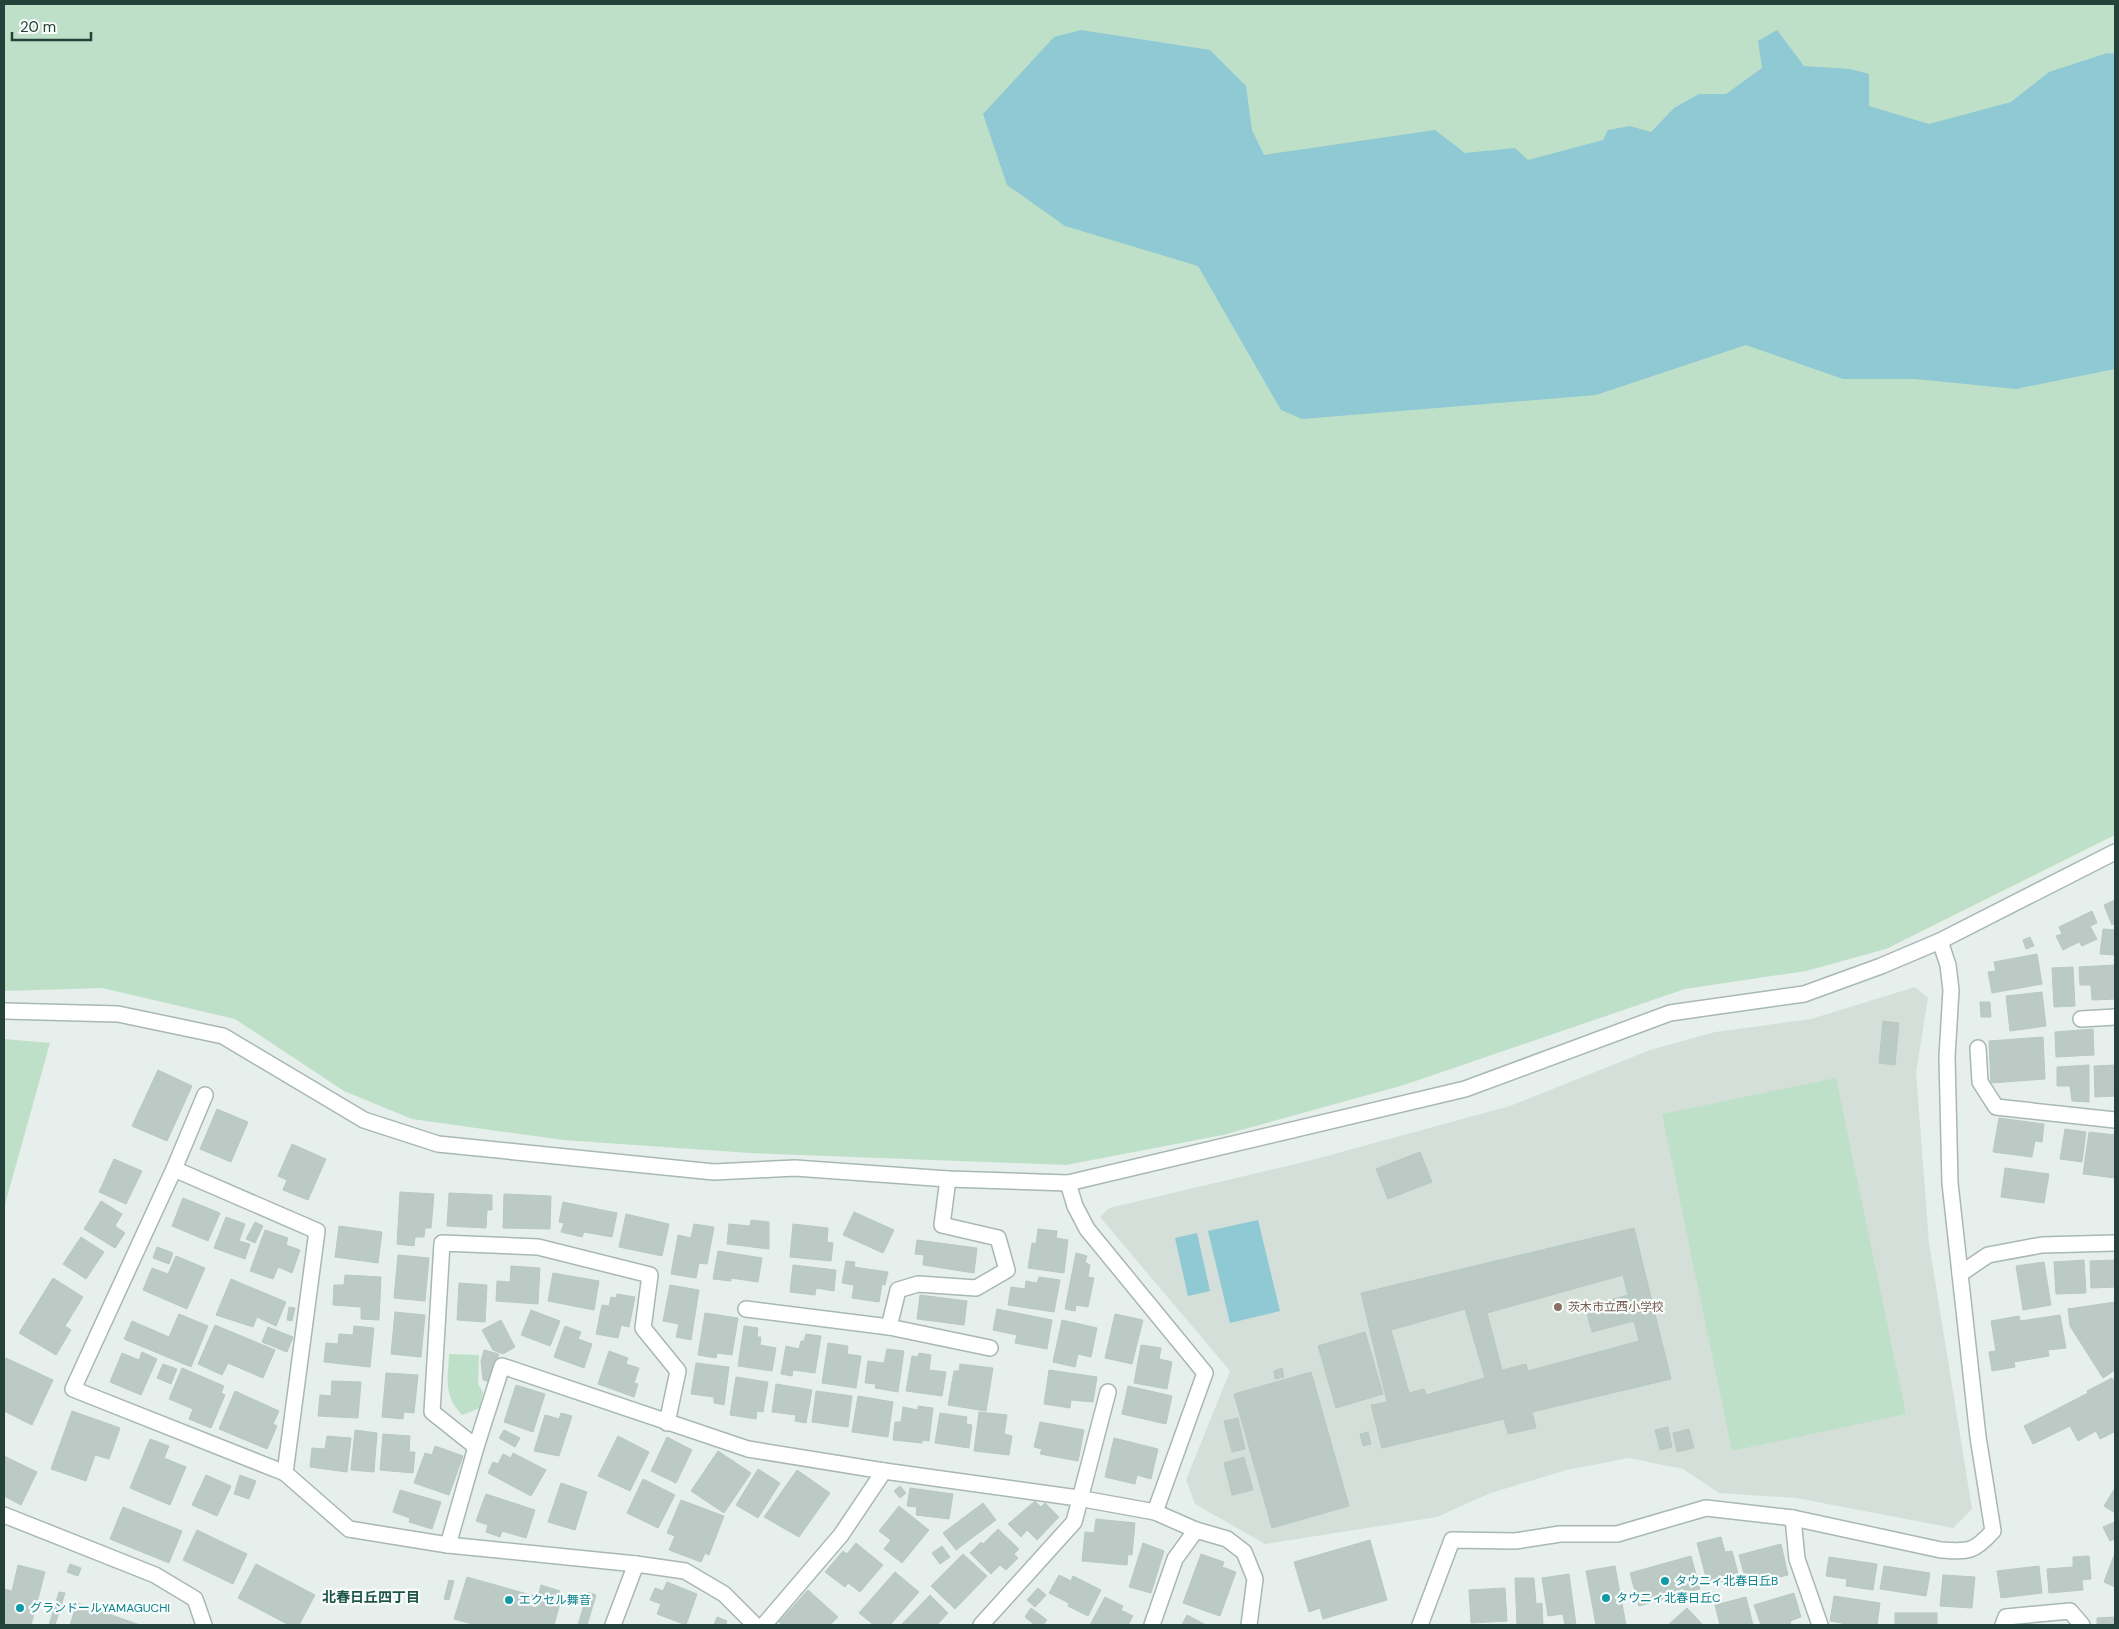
<svg xmlns="http://www.w3.org/2000/svg" width="2119" height="1629" viewBox="0 0 2119 1629" font-family="'DM Sans','Noto Sans JP',sans-serif">
<style>
.built{fill:#d4dfda}
.green{fill:#bfe0c8}
.water{fill:#8ec9d4}
.building{fill:#bbcac4;stroke:#b8c9c2;fill-rule:evenodd}
.lines{fill:none;stroke-linecap:round;stroke-linejoin:round}
.minor-casing{stroke:#a8b8b2;stroke-width:18}
.tertiary-casing{stroke:#a8b8b2;stroke-width:18}
.minor{stroke:#fff;stroke-width:15}
.tertiary{stroke:#fff;stroke-width:15}
.education-dot{fill:#8d6e63;stroke:#f7fbf9;stroke-width:2}
.culture-dot{fill:#0f9aa8;stroke:#f7fbf9;stroke-width:2}
.labels{text-anchor:middle;dominant-baseline:central;stroke-width:4.5;stroke-linejoin:round;paint-order:stroke}
.education-label{font-size:12px;fill:#785e54;stroke:#f7fbf9;text-anchor:start}
.culture-label{font-size:12px;fill:#0d838f;stroke:#f7fbf9;text-anchor:start}
.neighbourhood-label{font-size:14px;font-weight:bold;fill:#1f5548;stroke:#f7fbf9}
</style>
<rect width="100%" height="100%" fill="#e6efeb"/>
<polygon class="built" points="1915,987 1928,998 1916,1072 1929,1243 1972,1509 1953,1528 1796,1498 1719,1493 1683,1469 1629,1458 1566,1470 1488,1494 1437,1517 1265,1544 1195,1504 1186,1480 1230,1371 1100,1217 1109,1208 1312,1160 1510,1106 1650,1050 1715,1032 1811,1019"/>
<g class="green">
<polygon points="4,4 2115,4 2115,835 1886,949 1806,971 1685,989 1404,1085 1223,1135 1066,1165 750,1153 563,1140 412,1119 344,1091 235,1019 102,988 4,991"/>
<polygon points="4,1039 50,1043 4,1208"/>
<polygon points="1836,1078 1906,1414 1732,1451 1662,1114"/>
<path d="M449,1354L479,1355L478,1384L483,1392L480,1408L462,1415C443,1394 448,1380 449,1354Z"/>
</g>
<g class="water">
<polygon points="1081,30 1210,50 1246,86 1252,130 1264,155 1435,130 1465,153 1515,148 1528,160 1603,140 1608,130 1630,126 1651,132 1674,108 1699,94 1726,94 1762,68 1758,41 1777,30 1804,66 1850,69 1869,74 1869,106 1929,124 2011,102 2049,72 2107,53 2115,54 2115,369 2016,389 1915,379 1843,379 1746,345 1596,395 1302,419 1281,410 1198,266 1065,226 1007,185 983,114 1054,37"/>
<polygon points="1258,1220 1280,1311 1230,1323 1208,1231"/>
<polygon points="1197,1233 1210,1291 1188,1296 1175,1238"/>
</g>
<g class="building">
<polygon points="2115,900 2115,923 2112,925 2104,905"/>
<polygon points="2092,911 2097,923 2090,926 2097,939 2082,946 2079,942 2063,950 2056,936 2062,934 2059,927"/>
<polygon points="2103,929 2115,930 2115,955 2100,954"/>
<polygon points="2030,937 2034,946 2026,949 2023,940"/>
<polygon points="2037,954 2042,984 1992,993 1988,972 1996,971 1994,962"/>
<polygon points="2115,965 2115,999 2092,1000 2091,985 2080,985 2079,967"/>
<polygon points="2073,967 2075,1006 2054,1007 2052,968"/>
<polygon points="2042,992 2046,1026 2010,1031 2006,996"/>
<polygon points="1980,1002 1990,1002 1991,1017 1981,1017"/>
<polygon points="1883,1021 1899,1023 1895,1065 1879,1063"/>
<polygon points="2093,1029 2094,1055 2056,1057 2055,1032"/>
<polygon points="2043,1037 2045,1079 1991,1083 1989,1041"/>
<polygon points="2089,1065 2089,1102 2072,1101 2070,1086 2057,1086 2057,1067"/>
<polygon points="2115,1065 2115,1096 2095,1097 2094,1066"/>
<polygon points="158,1070 192,1086 167,1141 132,1126"/>
<polygon points="217,1109 248,1122 231,1162 200,1149"/>
<polygon points="1999,1118 2044,1124 2042,1142 2035,1141 2032,1157 1993,1152"/>
<polygon points="2065,1129 2086,1132 2082,1162 2060,1159"/>
<polygon points="2089,1132 2115,1135 2115,1178 2083,1174"/>
<polygon points="292,1144 326,1159 308,1200 283,1190 287,1180 278,1176"/>
<polygon points="1420,1152 1432,1182 1388,1199 1376,1169"/>
<polygon points="114,1159 142,1171 126,1204 99,1192"/>
<polygon points="2005,1168 2049,1174 2044,1203 2001,1197"/>
<polygon points="400,1192 434,1194 431,1228 425,1228 424,1237 415,1237 414,1246 397,1244"/>
<polygon points="449,1193 492,1195 492,1210 487,1210 486,1228 447,1226"/>
<polygon points="504,1194 551,1196 550,1229 503,1228"/>
<polygon points="183,1198 220,1213 208,1241 172,1226"/>
<polygon points="101,1201 122,1214 115,1226 125,1233 115,1248 84,1229"/>
<polygon points="563,1202 617,1213 612,1237 584,1232 582,1237 561,1232 564,1223 559,1222"/>
<polygon points="854,1212 894,1230 883,1253 843,1235"/>
<polygon points="626,1214 669,1224 662,1256 619,1247"/>
<polygon points="226,1217 245,1224 239,1241 250,1244 245,1259 214,1248"/>
<polygon points="751,1220 769,1222 769,1249 727,1244 729,1224 750,1226"/>
<polygon points="255,1222 263,1226 255,1243 246,1239"/>
<polygon points="694,1224 714,1227 707,1264 699,1263 696,1278 671,1274 678,1235 691,1238"/>
<polygon points="793,1224 828,1228 827,1242 833,1243 831,1261 790,1257"/>
<polygon points="339,1226 382,1232 378,1263 335,1257"/>
<path d="M1634,1228L1671,1379L1532,1412L1536,1428L1508,1434L1504,1419L1382,1448L1371,1405L1387,1402L1361,1293ZM1623,1275L1628,1295L1585,1307L1592,1332L1634,1321L1639,1341L1528,1371L1526,1364L1502,1370L1487,1313ZM1465,1309L1485,1378L1426,1395L1424,1389L1409,1393L1391,1330Z"/>
<polygon points="1038,1229 1057,1231 1056,1238 1068,1240 1064,1273 1028,1268 1032,1243 1036,1244"/>
<polygon points="265,1230 288,1238 286,1245 300,1250 292,1273 278,1267 273,1279 250,1271"/>
<polygon points="81,1237 104,1252 86,1279 63,1264"/>
<polygon points="917,1240 977,1248 974,1273 923,1265 924,1255 915,1254"/>
<polygon points="157,1247 173,1253 169,1264 153,1258"/>
<polygon points="718,1251 762,1258 758,1282 731,1278 731,1281 713,1279"/>
<polygon points="1076,1253 1087,1256 1085,1262 1090,1265 1088,1277 1094,1278 1088,1307 1076,1305 1075,1311 1065,1309"/>
<polygon points="398,1255 429,1258 425,1301 394,1298"/>
<polygon points="176,1256 205,1268 187,1309 143,1290 152,1268 168,1274"/>
<polygon points="2084,1260 2086,1293 2056,1294 2054,1262"/>
<polygon points="2115,1260 2115,1287 2091,1288 2090,1261"/>
<polygon points="846,1261 855,1262 854,1267 888,1272 885,1285 882,1284 879,1302 852,1298 854,1285 842,1283"/>
<polygon points="2044,1262 2051,1305 2023,1310 2016,1266"/>
<polygon points="793,1265 836,1270 834,1291 816,1288 815,1295 790,1292"/>
<polygon points="511,1266 540,1268 538,1304 496,1301 497,1281 510,1282"/>
<polygon points="553,1273 599,1281 594,1310 548,1301"/>
<polygon points="345,1275 381,1277 379,1320 361,1319 361,1307 333,1305 334,1285 344,1285"/>
<polygon points="1039,1277 1060,1280 1054,1312 1008,1305 1011,1287 1025,1289 1026,1281 1037,1283"/>
<polygon points="53,1278 83,1297 65,1326 71,1330 56,1355 19,1333"/>
<polygon points="231,1279 286,1302 276,1326 257,1317 253,1327 216,1315"/>
<polygon points="459,1283 487,1285 485,1322 457,1320"/>
<polygon points="670,1285 699,1290 691,1340 676,1337 679,1324 663,1321"/>
<polygon points="617,1294 635,1297 629,1327 621,1325 618,1338 596,1334 602,1305 609,1306 611,1297 616,1298"/>
<polygon points="920,1295 967,1301 964,1325 917,1319"/>
<polygon points="2115,1302 2115,1370 2103,1378 2070,1326 2068,1309"/>
<polygon points="289,1307 295,1308 292,1321 287,1320"/>
<polygon points="997,1309 1052,1320 1047,1349 1015,1343 1017,1335 993,1330"/>
<polygon points="531,1310 560,1321 550,1346 521,1335"/>
<polygon points="395,1312 425,1315 421,1357 391,1354"/>
<polygon points="705,1313 738,1318 732,1355 717,1353 716,1358 698,1355"/>
<polygon points="179,1314 208,1326 191,1367 124,1339 132,1321 169,1337"/>
<polygon points="1115,1314 1143,1320 1132,1364 1105,1358"/>
<polygon points="2060,1315 2066,1348 2048,1350 2049,1356 2014,1362 2015,1367 1992,1371 1989,1352 1996,1351 1991,1321 2019,1316 2020,1321"/>
<polygon points="501,1320 515,1347 503,1354 493,1350 482,1330"/>
<polygon points="1062,1320 1097,1328 1091,1357 1078,1354 1075,1367 1053,1362"/>
<polygon points="215,1325 275,1350 263,1378 228,1363 222,1375 198,1364"/>
<polygon points="354,1326 374,1328 370,1367 324,1362 326,1343 338,1344 339,1334 353,1335"/>
<polygon points="565,1326 581,1332 578,1339 592,1344 584,1368 554,1357"/>
<polygon points="744,1326 758,1328 757,1337 761,1337 760,1345 776,1348 772,1371 738,1366"/>
<polygon points="268,1327 293,1337 287,1352 262,1342"/>
<polygon points="1365,1332 1383,1394 1336,1408 1318,1346"/>
<polygon points="806,1334 821,1336 815,1373 793,1370 792,1376 781,1374 786,1346 799,1349 801,1341 804,1341"/>
<polygon points="828,1343 848,1346 847,1354 861,1356 856,1388 822,1383"/>
<polygon points="1141,1345 1161,1348 1159,1359 1172,1362 1167,1389 1134,1383"/>
<polygon points="887,1349 904,1351 898,1392 875,1388 876,1384 865,1383 868,1361 884,1363"/>
<polygon points="484,1350 499,1354 490,1382 483,1380 481,1361"/>
<polygon points="609,1351 628,1358 626,1364 639,1368 634,1383 638,1384 634,1397 598,1384"/>
<polygon points="142,1352 157,1359 141,1395 110,1382 122,1353 139,1360"/>
<polygon points="919,1353 931,1355 929,1370 946,1372 942,1396 906,1391 912,1356 918,1357"/>
<polygon points="6,1358 53,1380 32,1425 4,1411 4,1362"/>
<polygon points="696,1363 729,1367 724,1405 714,1403 714,1397 691,1394"/>
<polygon points="163,1364 177,1369 171,1384 157,1378"/>
<polygon points="960,1364 993,1368 986,1411 948,1405 954,1371 959,1371"/>
<polygon points="182,1368 224,1386 221,1393 225,1395 211,1428 189,1419 193,1409 169,1399"/>
<polygon points="1282,1368 1284,1377 1275,1379 1274,1371"/>
<polygon points="1049,1370 1097,1377 1093,1402 1071,1400 1070,1408 1044,1404"/>
<polygon points="1311,1372 1349,1506 1272,1528 1234,1394"/>
<polygon points="386,1373 418,1375 414,1413 404,1412 403,1419 382,1417"/>
<polygon points="736,1377 768,1382 763,1412 757,1411 756,1419 730,1415"/>
<polygon points="2112,1378 2115,1383 2115,1436 2114,1432 2100,1439 2096,1431 2078,1441 2070,1426 2033,1444 2024,1426 2088,1393 2087,1391"/>
<polygon points="332,1381 361,1382 358,1418 318,1416 320,1395 331,1396"/>
<polygon points="776,1384 812,1390 806,1423 795,1421 796,1415 772,1412"/>
<polygon points="516,1385 545,1394 533,1432 504,1422"/>
<polygon points="1128,1386 1172,1396 1166,1424 1122,1414"/>
<polygon points="235,1391 279,1411 273,1424 277,1426 267,1449 219,1429"/>
<polygon points="816,1391 852,1396 848,1427 812,1422"/>
<polygon points="858,1396 893,1402 888,1437 852,1432"/>
<polygon points="918,1406 933,1408 929,1441 922,1440 922,1443 893,1440 895,1422 901,1422 903,1407 918,1410"/>
<polygon points="72,1411 120,1428 109,1459 95,1455 86,1481 51,1469"/>
<polygon points="979,1412 1007,1415 1004,1434 1012,1436 1009,1455 974,1451"/>
<polygon points="561,1413 572,1416 559,1456 534,1451 545,1415 559,1419"/>
<polygon points="940,1413 967,1417 966,1424 972,1425 969,1448 935,1443"/>
<polygon points="1238,1418 1245,1449 1232,1452 1224,1421"/>
<polygon points="1040,1422 1084,1430 1078,1461 1040,1454 1042,1449 1034,1447"/>
<polygon points="1668,1427 1672,1447 1660,1450 1655,1430"/>
<polygon points="1689,1429 1694,1448 1677,1452 1673,1433"/>
<polygon points="355,1430 377,1433 374,1472 351,1470"/>
<polygon points="504,1430 520,1438 515,1447 499,1438"/>
<polygon points="1368,1432 1371,1444 1363,1446 1360,1434"/>
<polygon points="383,1434 410,1436 409,1452 415,1452 413,1473 380,1470"/>
<polygon points="327,1436 351,1438 347,1472 310,1467 312,1448 325,1449"/>
<polygon points="618,1436 649,1452 630,1491 598,1476"/>
<polygon points="667,1437 692,1450 676,1483 651,1471"/>
<polygon points="1114,1438 1158,1449 1151,1479 1137,1475 1135,1484 1105,1477"/>
<polygon points="150,1439 169,1446 164,1458 186,1467 170,1505 130,1488"/>
<polygon points="435,1446 463,1456 449,1495 414,1483 425,1453 432,1455"/>
<polygon points="718,1451 751,1473 724,1513 691,1491"/>
<polygon points="513,1453 546,1470 531,1496 488,1473 493,1462 498,1464 503,1454 511,1458"/>
<polygon points="4,1456 37,1472 21,1505 4,1496"/>
<polygon points="1244,1457 1253,1490 1232,1495 1224,1463"/>
<polygon points="758,1469 780,1483 758,1518 736,1505"/>
<polygon points="797,1470 830,1493 799,1537 764,1517"/>
<polygon points="206,1475 231,1486 217,1516 192,1505"/>
<polygon points="240,1475 256,1481 249,1499 234,1494"/>
<polygon points="643,1479 675,1495 658,1528 627,1513"/>
<polygon points="561,1483 587,1492 575,1530 548,1522"/>
<polygon points="900,1486 906,1493 900,1498 894,1491"/>
<polygon points="910,1488 953,1494 949,1519 916,1515 917,1507 907,1506"/>
<polygon points="2115,1488 2115,1513 2104,1506"/>
<polygon points="400,1490 441,1502 432,1529 409,1522 410,1518 393,1512"/>
<polygon points="486,1494 535,1510 526,1538 502,1531 500,1537 486,1532 488,1525 476,1521"/>
<polygon points="681,1500 724,1516 709,1555 705,1553 701,1562 669,1550 675,1536 667,1533"/>
<polygon points="1035,1501 1041,1507 1045,1503 1059,1517 1037,1540 1027,1530 1021,1537 1008,1524"/>
<polygon points="983,1503 996,1520 956,1550 943,1533"/>
<polygon points="899,1506 929,1530 902,1563 884,1549 891,1540 879,1531"/>
<polygon points="123,1507 182,1531 169,1563 110,1539"/>
<polygon points="1096,1519 1135,1523 1132,1555 1128,1554 1127,1565 1082,1561 1085,1532 1094,1533"/>
<polygon points="2115,1522 2115,1539 2110,1541 2103,1527"/>
<polygon points="998,1529 1019,1549 1014,1554 1018,1558 1006,1570 1000,1565 991,1574 970,1553 981,1542 983,1544"/>
<polygon points="197,1530 247,1554 233,1584 183,1560"/>
<polygon points="1721,1537 1725,1552 1732,1551 1739,1577 1708,1585 1697,1543"/>
<polygon points="1370,1540 1387,1600 1323,1619 1320,1608 1309,1612 1294,1562"/>
<polygon points="856,1543 883,1565 860,1592 848,1583 845,1587 825,1572 843,1551 847,1554"/>
<polygon points="1143,1543 1164,1551 1151,1593 1129,1587"/>
<polygon points="1781,1544 1788,1575 1747,1585 1739,1555"/>
<polygon points="942,1546 950,1557 940,1564 932,1553"/>
<polygon points="2115,1553 2115,1587 2104,1582"/>
<polygon points="963,1554 987,1576 955,1609 931,1586"/>
<polygon points="1201,1554 1224,1562 1222,1567 1236,1572 1220,1616 1183,1603"/>
<polygon points="1691,1556 1700,1589 1639,1606 1630,1573"/>
<polygon points="2089,1556 2091,1579 2082,1580 2083,1590 2049,1593 2047,1569 2073,1567 2073,1557"/>
<polygon points="1829,1557 1877,1564 1873,1590 1846,1586 1847,1579 1826,1576"/>
<polygon points="70,1564 81,1568 78,1576 67,1572"/>
<polygon points="256,1564 315,1595 299,1625 289,1625 238,1598"/>
<polygon points="18,1565 45,1572 31,1625 4,1625 4,1589 12,1591"/>
<polygon points="1615,1566 1626,1625 1596,1625 1586,1571"/>
<polygon points="1884,1566 1930,1573 1926,1596 1880,1589"/>
<polygon points="2039,1566 2042,1593 2001,1598 1997,1571"/>
<polygon points="895,1572 919,1592 890,1625 874,1625 859,1613"/>
<polygon points="1569,1574 1576,1625 1565,1625 1563,1614 1548,1616 1542,1578"/>
<polygon points="1059,1575 1071,1581 1073,1576 1101,1590 1088,1616 1068,1606 1069,1603 1049,1593"/>
<polygon points="1943,1575 1975,1577 1972,1608 1940,1606"/>
<polygon points="467,1577 538,1597 541,1585 560,1591 557,1602 560,1603 554,1625 476,1625 454,1619"/>
<polygon points="1515,1578 1534,1578 1536,1604 1542,1603 1543,1625 1517,1625"/>
<polygon points="449,1580 454,1581 449,1600 444,1599"/>
<polygon points="667,1582 697,1594 686,1625 657,1614 661,1604 650,1600 655,1588 663,1591"/>
<polygon points="1038,1588 1046,1595 1035,1607 1027,1600"/>
<polygon points="1505,1588 1507,1621 1471,1623 1469,1590"/>
<polygon points="808,1590 838,1617 830,1625 782,1625 779,1622"/>
<polygon points="59,1592 65,1593 55,1625 49,1625"/>
<polygon points="588,1592 596,1595 587,1625 578,1625"/>
<polygon points="1794,1593 1801,1617 1790,1621 1791,1625 1761,1625 1754,1605"/>
<polygon points="930,1595 948,1613 937,1625 901,1625"/>
<polygon points="1834,1596 1880,1603 1877,1625 1842,1625 1842,1623 1830,1621"/>
<polygon points="1105,1597 1123,1606 1121,1610 1133,1616 1128,1625 1090,1625"/>
<polygon points="1746,1597 1753,1625 1720,1625 1715,1605"/>
<polygon points="77,1603 140,1625 70,1625"/>
<polygon points="1031,1608 1047,1620 1043,1625 1035,1625 1025,1617"/>
<polygon points="1687,1608 1703,1625 1668,1625"/>
<rect x="1895" y="1613" width="42" height="12"/>
<polygon points="1187,1615 1206,1625 1182,1625"/>
<polygon points="717,1617 727,1621 726,1625 714,1625"/>
<polygon points="2115,1617 2115,1625 2097,1625 2097,1618"/>
</g>
<g class="lines">
<defs>
<g id="minor">
<polyline points="2081,1019 2115,1017"/>
<polyline points="1978,1048 1980,1082 1996,1107 2115,1120"/>
<polyline points="205,1095 174,1169 73,1389 285,1473"/>
<polyline points="174,1169 317,1231 285,1473 349,1529 448,1545 636,1564 685,1571 724,1594 755,1625"/>
<polyline points="1068,1183 1075,1206 1087,1229 1205,1373 1155,1512 1196,1530 1227,1539 1244,1552 1255,1579 1249,1625"/>
<polyline points="1960,1274 1988,1255 2042,1245 2115,1243"/>
<polyline points="746,1309 889,1327 990,1348"/>
<polyline points="889,1327 898,1290 918,1284 976,1288 1007,1270 998,1238 942,1225 948,1179"/>
<polyline points="476,1447 432,1412 442,1243 538,1247 650,1275 643,1328 678,1371 667,1423"/>
<polyline points="4,1515 155,1575 195,1599 204,1625"/>
<polyline points="1793,1518 1797,1559 1820,1625"/>
<polyline points="448,1545 476,1447 502,1366 748,1449 884,1471 1078,1498 1155,1512"/>
<polyline points="613,1625 636,1564"/>
<polyline points="764,1625 841,1535 884,1471"/>
<polyline points="981,1625 1074,1522 1108,1392"/>
<polyline points="1152,1625 1175,1559 1196,1530"/>
<path d="M1420,1625L1452,1540L1515,1541L1560,1534H1617L1706,1508L1793,1518L1941,1550C1969,1552 1974,1552 1993,1531L1978,1437L1950,1183L1947,1057L1951,990L1948,965L1940,941"/>
<polyline points="2003,1625 2006,1617 2070,1611 2082,1625"/>
</g>
<polyline id="tertiary" points="4,1011 118,1014 223,1036 364,1120 438,1144 714,1172 795,1168 948,1179 1068,1183 1465,1089 1670,1013 1804,994 1881,966 1940,941 2115,852"/>
</defs>
<use href="#minor" class="minor-casing"/>
<use href="#tertiary" class="tertiary-casing"/>
<use href="#minor" class="minor"/>
<use href="#tertiary" class="tertiary"/>
</g>
<circle class="education-dot" cx="1558" cy="1307" r="5"/>
<g class="culture-dot">
<circle cx="1665" cy="1581" r="5"/>
<circle cx="1606" cy="1598" r="5"/>
<circle cx="509" cy="1600" r="5"/>
<circle cx="20" cy="1608" r="5"/>
</g>
<g class="labels">
<g class="education-label">
<text x="1568" y="1307">茨木市立西小学校</text>
</g>
<g class="culture-label">
<text x="1675" y="1581">タウニィ北春日丘B</text>
<text x="1616" y="1598">タウニィ北春日丘C</text>
<text x="519" y="1600">エクセル舞音</text>
<text x="30" y="1608">グランドールYAMAGUCHI</text>
</g>
<g class="neighbourhood-label">
<text x="371" y="1597">北春日丘四丁目</text>
</g>
</g>
<rect width="2119" height="1629" fill="none" stroke="#24423a" stroke-width="10"/>
<path d="M12 32v8h79v-8" fill="none" stroke="#24423a" stroke-width="2.5"/>
<text x="20" y="32" font-size="15" fill="#24423a" stroke="#f7fbf9" stroke-width="4" paint-order="stroke">20 m</text>
</svg>
